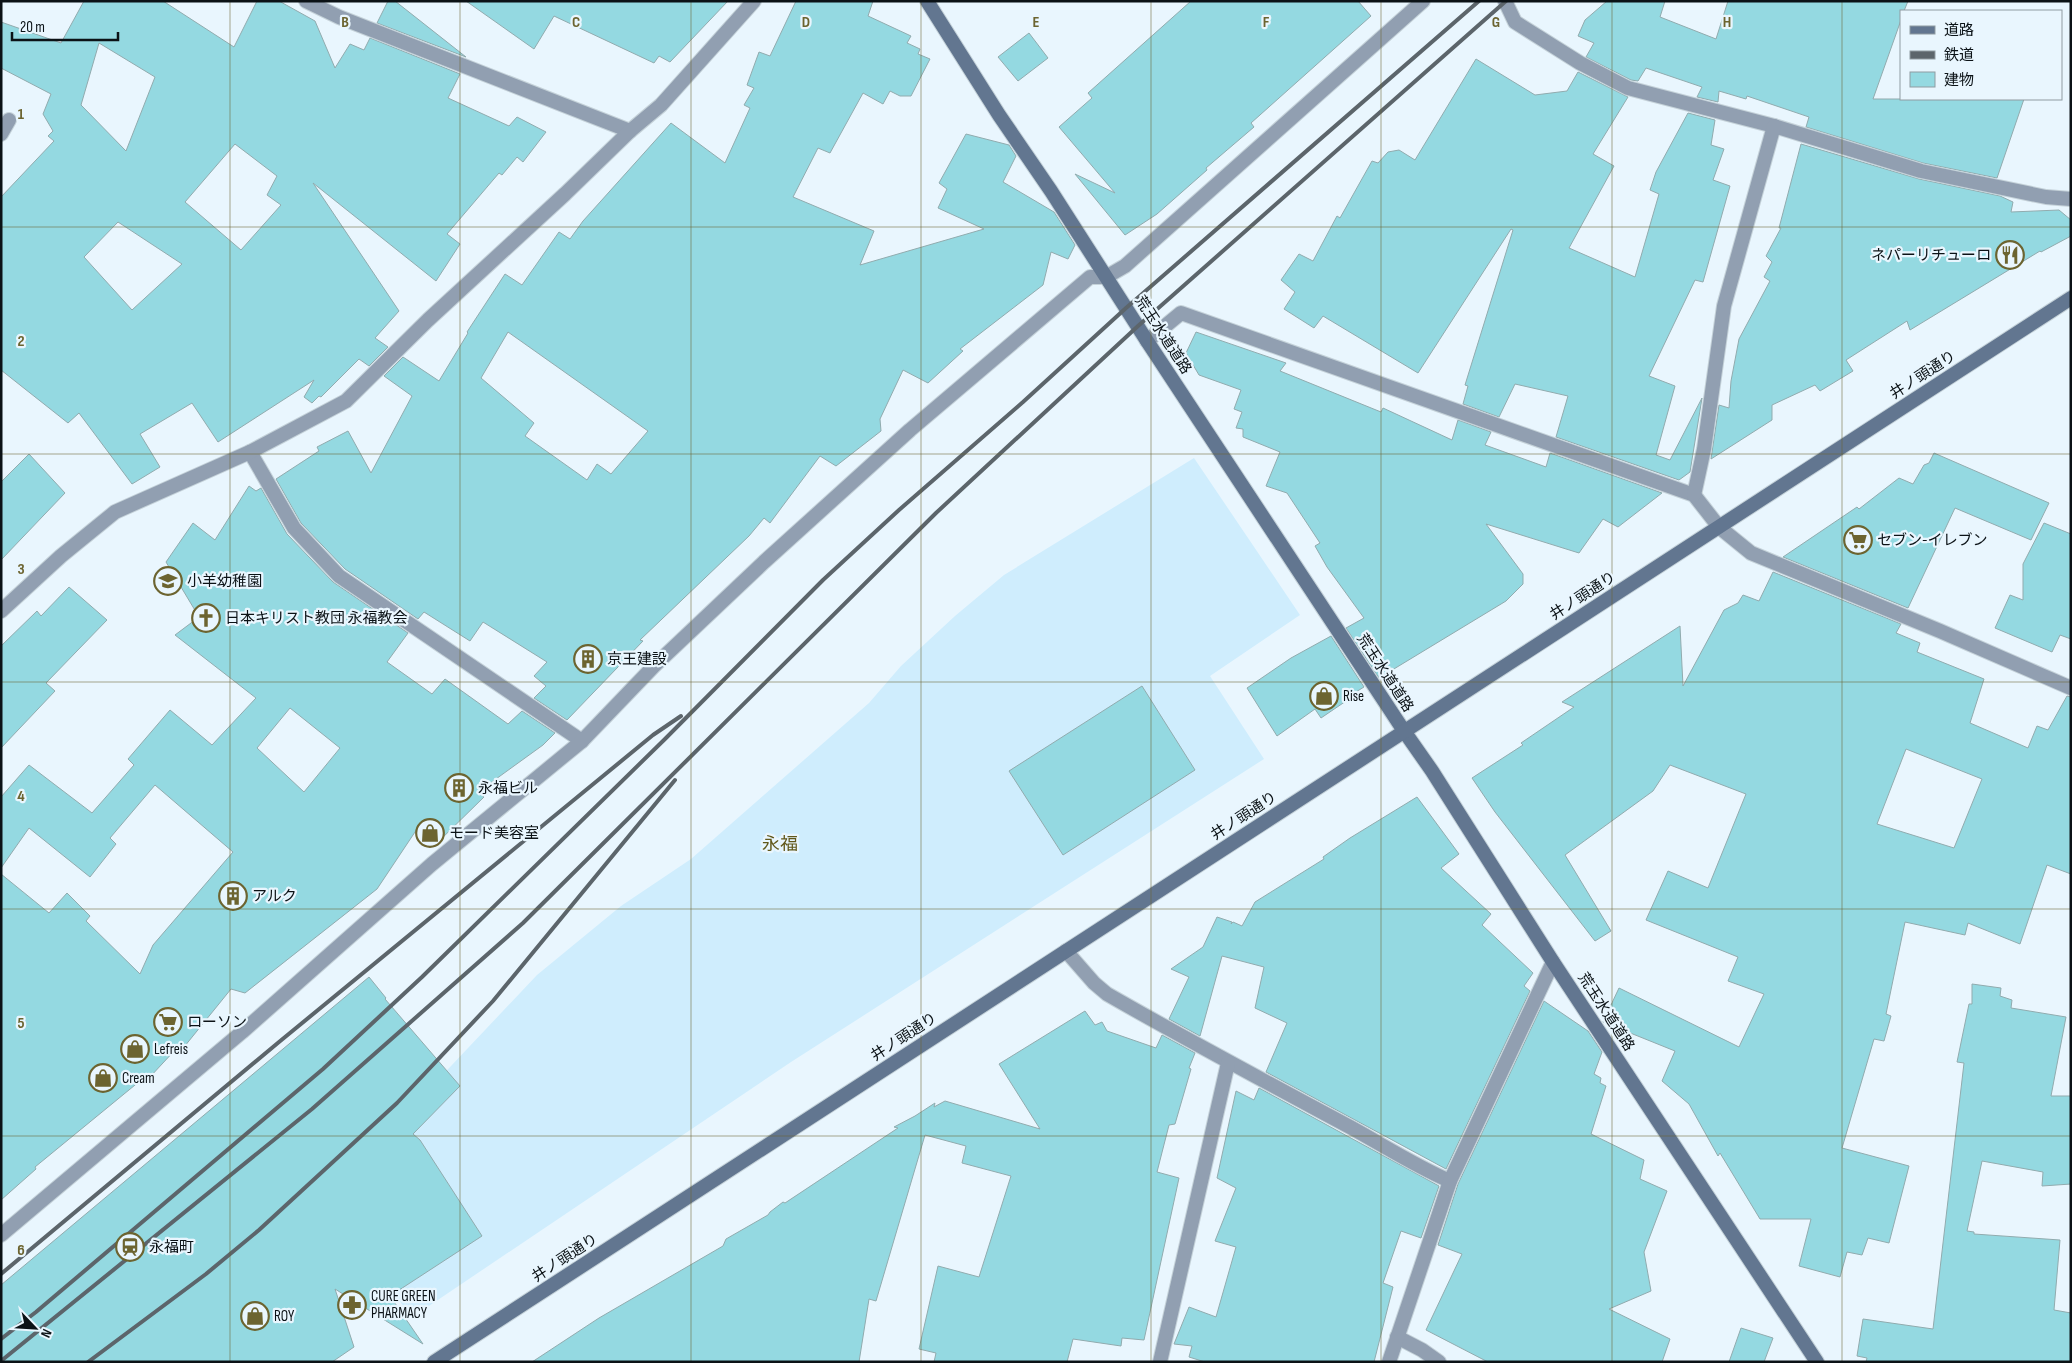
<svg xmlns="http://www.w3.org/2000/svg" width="2072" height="1363" viewBox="0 0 2072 1363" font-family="'Sofia Sans Condensed','Noto Sans JP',sans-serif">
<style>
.built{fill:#cfedfd}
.building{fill:#94d9e1;stroke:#91abae;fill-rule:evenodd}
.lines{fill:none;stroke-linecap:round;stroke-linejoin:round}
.minor-casing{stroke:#c5d2d9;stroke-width:16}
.secondary-casing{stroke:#c5d2d9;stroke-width:16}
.minor{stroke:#919fb1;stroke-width:14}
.secondary{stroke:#627690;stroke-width:14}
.rail{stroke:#5c656b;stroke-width:4}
.grid{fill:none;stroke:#6c6430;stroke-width:1;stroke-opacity:0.55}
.labels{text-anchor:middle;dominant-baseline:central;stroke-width:4.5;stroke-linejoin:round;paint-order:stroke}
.poi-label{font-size:15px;fill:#0b1216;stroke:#e9f6fe;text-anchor:start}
.street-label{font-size:15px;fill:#0b1216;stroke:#e9f6fe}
.quarter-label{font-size:18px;fill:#61581b;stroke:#e9f6fe}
.grid-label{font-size:16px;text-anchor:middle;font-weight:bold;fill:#6c6430;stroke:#e9f6fe;stroke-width:4.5;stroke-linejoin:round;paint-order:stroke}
</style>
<rect width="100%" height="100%" fill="#e9f6fe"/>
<polygon class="built" points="1194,458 1300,615 1210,676 1264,759 791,1062 411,1318 326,1189 434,1084 537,975 621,906 691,859 869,703 901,666 955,616 1004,575"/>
<g class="building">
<path d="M84,1H163L234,47L257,1H279L315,21L335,68L350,44L364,50L370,38L460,74L448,98L509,126L517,117L546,132L523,162L517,157L502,175L499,173L447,234L460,244L436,281L313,183L399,311L375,338L388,347L369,366L359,359L321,397L319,396L312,403L304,397L314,380L218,442L192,403L140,434L160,467L132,484L79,413L68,423L1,370V197L54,141L48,136L53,131L43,114L51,94L1,68V22L61,43ZM99,43L155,77L126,151L81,105ZM235,144L277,176L267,195L281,205L241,250L185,202ZM118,222L182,264L132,310L84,257Z"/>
<polygon points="388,1 395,1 466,57 377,23"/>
<polygon points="466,1 728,1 670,62 659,56 654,63 554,16 534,49"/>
<path d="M796,1H873L868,16L911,36L907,43L920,49L918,54L930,59L911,96H900L890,91L883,104L863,93L830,153L818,148L793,197L874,231L860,265L984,229L938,208L947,189L939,183L966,134L1009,145L1016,156L1003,182L1054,212L1075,245L1068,259L1051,252L1043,285L960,349L963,351L928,383L903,370L880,419L881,431L836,466L820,456L770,523L764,518L749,536L640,640L643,641L567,720L534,698L546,686L534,676L547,662L483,622L470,641L424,612L418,619L345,569L301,523L276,479L319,451L317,447L348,431L371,473L412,396L384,376L403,357L439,381L468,333L467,332L505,274L522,285L559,232L570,239L583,221L671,123L725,163L750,108L744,105L754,88L747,85L759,52L770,56ZM508,332L648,431L611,474L597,464L587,480L525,436L534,423L481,378Z"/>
<polygon points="1191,1 1358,1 1371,16 1251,123 1254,127 1206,168 1207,170 1157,214 1125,235 1075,174 1115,193 1059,127 1092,98 1088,93"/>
<polygon points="1607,1 1665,1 1660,17 1716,39 1728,1 1908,1 1904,11 1901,11 1901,20 1873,99 2024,99 1997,178 1923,163 1806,127 1809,117 1747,96 1746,99 1719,91 1718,102 1697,97 1702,87 1646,68 1638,81 1631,80 1586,57 1594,43 1578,36 1585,20"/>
<polygon points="1029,33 1048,58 1018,81 998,57"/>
<polygon points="1476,59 1535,95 1567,91 1578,72 1628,97 1593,154 1614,166 1569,248 1635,277 1659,194 1650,190 1656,172 1688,113 1715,120 1711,145 1724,149 1713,180 1730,186 1703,282 1695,280 1649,376 1675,386 1656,455 1670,460 1702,398 1690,472 1679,480 1556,437 1568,396 1515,384 1499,417 1463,404 1468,386 1465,385 1513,230 1511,229 1418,373 1323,316 1314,328 1284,309 1295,292 1281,280 1299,254 1313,261 1337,216 1340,218 1372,161 1378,163 1388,152 1399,150 1415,160"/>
<polygon points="1801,144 1919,179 2000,196 2013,202 2011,212 2059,210 2071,220 2071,236 2041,252 2040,251 1910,330 1907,321 1846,360 1853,371 1820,391 1815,385 1772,405 1772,420 1711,459 1719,405 1729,408 1731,381 1739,339 1770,281 1764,277 1772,262 1766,256 1781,228 1779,228"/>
<polygon points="1196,332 1286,363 1280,371 1381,412 1383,408 1452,440 1458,420 1491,432 1485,445 1546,467 1550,453 1662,493 1618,527 1603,519 1579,553 1486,524 1523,574 1523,584 1506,601 1379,678 1346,628 1364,618 1327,567 1315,546 1320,543 1287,493 1266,486 1280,452 1243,437 1243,429 1236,428 1242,412 1234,409 1241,390 1199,375 1186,353"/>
<polygon points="1934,453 2049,503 2031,540 1955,508 1908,608 1783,557 1857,507 1859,509 1899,478 1913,484 1924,465 1929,463"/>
<polygon points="29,454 65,493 1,560 1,482"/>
<path d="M249,486L256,491L261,488L287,534L333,582L408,633L387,662L432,694L445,679L508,724L522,711L555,733L543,745L478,792L484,797L434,846L417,829L377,889L245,993L231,989L180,1052L176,1049L149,1078L146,1076L35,1167L36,1169L1,1200V874L49,913L67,893L90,916L86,921L140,974L153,945L233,852L155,785L110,838L116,844L90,877L29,828L1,868V797L29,765L92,813L134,765L128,759L170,710L212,745L256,698L175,635L199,617L166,562L193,523L215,540ZM290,708L340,748L304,792L257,748Z"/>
<polygon points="2044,523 2071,534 2071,639 2060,635 2052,652 1995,628 2010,595 2023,600 2023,564"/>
<path d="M1773,572L1901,624L1896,633L1920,643L1917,652L1984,679L1970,723L2028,748L2037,726L2048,730L2067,696L2071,697V874L2047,865L2020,944L1968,923L1965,935L1905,922L1886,1014L1891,1016L1884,1041L1874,1039L1842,1148L1909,1166L1889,1243L1868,1238L1862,1255L1847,1252L1840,1277L1799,1266L1811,1219H1760L1720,1153L1718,1156L1689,1104L1662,1081L1675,1051L1603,1022L1619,988L1739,1047L1764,994L1728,981L1738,957L1646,920L1668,871L1708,888L1746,794L1670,765L1653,791L1565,855L1611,931L1595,941L1495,812L1472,778L1523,745L1521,743L1574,707L1562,702L1680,626L1683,686L1724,610L1738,603L1743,595L1759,601ZM1906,749L1982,779L1954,848L1877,824Z"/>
<polygon points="69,587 107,620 46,683 55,691 1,748 1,646 37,611 41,616"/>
<polygon points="1331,636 1364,687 1351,695 1352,697 1321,718 1315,709 1277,736 1247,688 1291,658"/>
<polygon points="1142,686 1195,770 1063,855 1009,771"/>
<polygon points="1417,797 1459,854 1441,868 1491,914 1482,925 1533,973 1524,986 1530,991 1446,1169 1266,1072 1287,1023 1255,1008 1264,967 1222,956 1200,1036 1169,1019 1189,977 1171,969 1203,947 1217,917 1232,922 1231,924 1233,922 1242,926 1255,902 1324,859 1323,857 1350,838"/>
<polygon points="369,977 386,998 385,999 460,1086 413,1134 420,1140 482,1236 390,1296 423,1344 335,1289 354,1347 332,1362 1,1362 1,1285"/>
<polygon points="1972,984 2001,988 2000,996 2012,1000 2011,1008 2066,1017 2051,1096 2071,1096 2071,1184 2042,1186 2043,1172 1982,1161 1967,1231 1974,1232 1974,1234 2060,1240 2054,1310 2071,1313 2071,1362 1866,1362 1867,1358 1857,1356 1863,1319 1933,1329 1964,1063 1957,1062 1969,1004 1972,1004"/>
<polygon points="1544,1001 1588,1031 1602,1052 1594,1074 1601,1078 1600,1083 1606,1086 1591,1134 1644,1160 1640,1179 1667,1191 1644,1252 1651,1291 1609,1309 1670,1339 1662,1362 1488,1362 1426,1330 1462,1254 1438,1245 1458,1184"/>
<polygon points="1085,1011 1095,1025 1102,1022 1107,1031 1156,1048 1162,1035 1195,1053 1189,1068 1191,1069 1175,1124 1169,1125 1157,1172 1179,1178 1144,1340 1122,1338 1121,1346 1073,1339 1067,1362 934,1362 936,1353 919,1349 938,1266 979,1277 1011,1176 962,1163 966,1146 925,1135 876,1301 869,1299 859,1362 532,1362 599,1318 723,1246 726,1239 768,1215 770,1212 783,1202 785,1203 898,1128 894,1127 915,1116 935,1103 934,1107 945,1101 1040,1129 999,1064"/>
<polygon points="1259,1088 1439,1186 1421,1238 1401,1231 1383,1283 1393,1287 1374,1362 1205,1362 1189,1357 1192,1346 1174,1344 1189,1307 1216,1317 1236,1247 1215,1241 1236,1188 1217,1178 1236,1091 1254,1100"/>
<polygon points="1741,1328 1773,1338 1764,1362 1729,1362"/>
</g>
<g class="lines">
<defs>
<g id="minor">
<polyline points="306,1 339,17 630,131"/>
<polyline points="1505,1 1515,22 1580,63 1628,88 1774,126 1921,171 2046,197 2071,199"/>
<polyline points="1,134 9,120"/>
<polyline points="1147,341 1181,313 1694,495 1719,527 1751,553 1940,631 2071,688"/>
<polyline points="250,452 294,528 339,576 582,741"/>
<polyline points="1694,495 1704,449 1724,306 1774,126"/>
<polyline points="1,611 61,556 115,512 250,452 346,401 428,320 565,194 630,131 661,105 754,1"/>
<path d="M1066,951L1094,983L1107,994C1187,1040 1268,1083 1350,1127C1383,1145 1415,1166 1450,1181"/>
<polyline points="1,1235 242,1032 432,864 582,741 654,666 764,562 910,430 1090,277 1106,277 1125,266 1423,1"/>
<polyline points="1397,1337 1422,1350 1439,1362"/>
<polyline points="1160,1362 1228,1063"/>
<polyline points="1389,1362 1450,1181 1553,962"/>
</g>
<g id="secondary">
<polyline points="927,1 999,115 1051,191 1147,341 1404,731 1432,771 1553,962 1817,1362"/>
<polyline points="434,1362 2071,298"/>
</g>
</defs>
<use href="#minor" class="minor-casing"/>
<use href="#secondary" class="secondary-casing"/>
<use href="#minor" class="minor"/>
<use href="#secondary" class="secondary"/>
<g class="rail">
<polyline points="1,1274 279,1042 653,735 681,716"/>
<polyline points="1,1339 36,1312 323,1069 422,977 665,739 823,580 899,510 1023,402 1126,308 1479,1"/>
<polyline points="1,1361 312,1109 523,923 936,513 1138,326 1506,1"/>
<polyline points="88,1362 206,1274 259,1230 397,1103 493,1001 675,780"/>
</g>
</g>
<path class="grid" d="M230,1V1362M460,1V1362M691,1V1362M921,1V1362M1151,1V1362M1381,1V1362M1612,1V1362M1842,1V1362M1,227H2071M1,454H2071M1,682H2071M1,909H2071M1,1136H2071"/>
<defs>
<symbol id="restaurant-ring" viewBox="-11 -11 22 22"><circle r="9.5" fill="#e9f6fe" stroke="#6c6430" stroke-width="1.5"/><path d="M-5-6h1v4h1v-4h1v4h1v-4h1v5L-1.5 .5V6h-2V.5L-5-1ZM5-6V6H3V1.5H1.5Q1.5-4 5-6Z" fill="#6c6430"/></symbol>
<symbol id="supermarket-ring" viewBox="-11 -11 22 22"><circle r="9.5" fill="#e9f6fe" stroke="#6c6430" stroke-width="1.5"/><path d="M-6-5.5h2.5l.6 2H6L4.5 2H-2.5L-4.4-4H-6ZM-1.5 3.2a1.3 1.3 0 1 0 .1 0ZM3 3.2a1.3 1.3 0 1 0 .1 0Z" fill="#6c6430"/></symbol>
<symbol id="school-ring" viewBox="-11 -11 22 22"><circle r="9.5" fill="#e9f6fe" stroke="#6c6430" stroke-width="1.5"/><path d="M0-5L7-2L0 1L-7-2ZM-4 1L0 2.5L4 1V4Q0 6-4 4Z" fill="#6c6430"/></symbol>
<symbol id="church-ring" viewBox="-11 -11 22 22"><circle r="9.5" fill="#e9f6fe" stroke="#6c6430" stroke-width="1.5"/><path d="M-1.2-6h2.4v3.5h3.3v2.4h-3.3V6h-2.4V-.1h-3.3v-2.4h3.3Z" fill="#6c6430"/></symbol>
<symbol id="building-ring" viewBox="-11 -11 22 22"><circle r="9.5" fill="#e9f6fe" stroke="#6c6430" stroke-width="1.5"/><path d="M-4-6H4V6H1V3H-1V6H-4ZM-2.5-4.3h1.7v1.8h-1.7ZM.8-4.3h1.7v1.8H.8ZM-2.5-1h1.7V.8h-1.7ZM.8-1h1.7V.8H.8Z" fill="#6c6430"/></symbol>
<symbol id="shop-ring" viewBox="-11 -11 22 22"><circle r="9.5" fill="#e9f6fe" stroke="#6c6430" stroke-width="1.5"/><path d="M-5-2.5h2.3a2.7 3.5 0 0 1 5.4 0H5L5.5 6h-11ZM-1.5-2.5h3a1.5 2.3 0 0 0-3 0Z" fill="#6c6430"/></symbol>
<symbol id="station-ring" viewBox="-11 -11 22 22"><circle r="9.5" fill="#e9f6fe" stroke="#6c6430" stroke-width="1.5"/><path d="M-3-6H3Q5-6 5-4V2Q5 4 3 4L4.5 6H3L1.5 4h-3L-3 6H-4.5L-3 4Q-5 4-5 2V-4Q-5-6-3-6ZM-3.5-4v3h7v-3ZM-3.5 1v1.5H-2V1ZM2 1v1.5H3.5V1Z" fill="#6c6430"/></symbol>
<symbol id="pharmacy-ring" viewBox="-11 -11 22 22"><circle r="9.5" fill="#e9f6fe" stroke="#6c6430" stroke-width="1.5"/><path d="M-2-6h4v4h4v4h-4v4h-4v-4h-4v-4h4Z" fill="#6c6430"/></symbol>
</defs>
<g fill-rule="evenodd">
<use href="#restaurant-ring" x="1994" y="239" width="32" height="32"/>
<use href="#supermarket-ring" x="1842" y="524" width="32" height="32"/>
<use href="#school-ring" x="152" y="565" width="32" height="32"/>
<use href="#church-ring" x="190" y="602" width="32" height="32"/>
<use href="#building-ring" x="572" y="643" width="32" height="32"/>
<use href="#shop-ring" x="1308" y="680" width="32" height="32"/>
<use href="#building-ring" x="443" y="772" width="32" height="32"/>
<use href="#shop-ring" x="414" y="817" width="32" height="32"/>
<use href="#building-ring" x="217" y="880" width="32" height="32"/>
<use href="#supermarket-ring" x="152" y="1006" width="32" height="32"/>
<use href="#shop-ring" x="119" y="1033" width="32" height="32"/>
<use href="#shop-ring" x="87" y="1062" width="32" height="32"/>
<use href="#station-ring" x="114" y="1231" width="32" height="32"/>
<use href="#pharmacy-ring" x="336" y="1289" width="32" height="32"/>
<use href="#shop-ring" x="239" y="1300" width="32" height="32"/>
</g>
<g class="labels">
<g class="poi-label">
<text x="1991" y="255" text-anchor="end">ネパーリチューロ</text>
<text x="1877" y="540">セブン-イレブン</text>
<text x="187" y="581">小羊幼稚園</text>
<text x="225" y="618">日本キリスト教団 永福教会</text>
<text x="607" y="659">京王建設</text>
<text x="1343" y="696">Rise</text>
<text x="478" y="788">永福ビル</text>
<text x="449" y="833">モード美容室</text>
<text x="252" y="896">アルク</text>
<text x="187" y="1022">ローソン</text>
<text x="154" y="1049">Lefreis</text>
<text x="122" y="1078">Cream</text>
<text x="149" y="1247">永福町</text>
<text x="371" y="1296">CURE GREEN<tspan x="371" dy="17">PHARMACY</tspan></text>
<text x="274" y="1316">ROY</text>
</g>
<g class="street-label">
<text transform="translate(1163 335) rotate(57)">荒玉水道道路</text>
<text transform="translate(1923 375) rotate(-33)">井ノ頭通り</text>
<text transform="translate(1583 596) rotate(-33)">井ノ頭通り</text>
<text transform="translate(1385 673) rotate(57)">荒玉水道道路</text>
<text transform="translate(1244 816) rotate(-33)">井ノ頭通り</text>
<text transform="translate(1606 1012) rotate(57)">荒玉水道道路</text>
<text transform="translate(904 1037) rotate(-33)">井ノ頭通り</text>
<text transform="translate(565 1258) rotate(-33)">井ノ頭通り</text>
</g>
<g class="quarter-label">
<text x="780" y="844">永福</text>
</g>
</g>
<g class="grid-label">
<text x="345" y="27">B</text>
<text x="576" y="27">C</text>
<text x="806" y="27">D</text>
<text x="1036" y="27">E</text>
<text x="1266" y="27">F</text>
<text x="1496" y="27">G</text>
<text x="1727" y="27">H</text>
<text x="21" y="119">1</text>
<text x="21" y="346">2</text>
<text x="21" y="574">3</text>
<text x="21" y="801">4</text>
<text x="21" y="1028">5</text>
<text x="21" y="1255">6</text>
</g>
<rect width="2072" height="1363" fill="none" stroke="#0b1216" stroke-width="5"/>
<rect x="1900" y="10" width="162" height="90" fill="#e9f6fe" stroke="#909ba1"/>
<rect x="1910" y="26" width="25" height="8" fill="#627690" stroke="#909ba1"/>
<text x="1944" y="35" font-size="15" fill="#0b1216">道路</text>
<rect x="1910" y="51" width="25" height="8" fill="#5c656b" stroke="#909ba1"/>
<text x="1944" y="60" font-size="15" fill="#0b1216">鉄道</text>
<rect x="1910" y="72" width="25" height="15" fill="#94d9e1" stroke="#909ba1"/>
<text x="1944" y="85" font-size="15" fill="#0b1216">建物</text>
<g transform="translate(35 1328) rotate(115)" stroke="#e9f6fe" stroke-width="4" paint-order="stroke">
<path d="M0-4L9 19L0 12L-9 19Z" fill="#0b1216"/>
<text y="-8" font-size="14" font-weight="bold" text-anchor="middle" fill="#0b1216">N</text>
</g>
<path d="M12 32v8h106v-8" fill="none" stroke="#0b1216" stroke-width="2.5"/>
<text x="20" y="32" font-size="15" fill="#0b1216" stroke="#e9f6fe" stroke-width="4" paint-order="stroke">20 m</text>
</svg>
